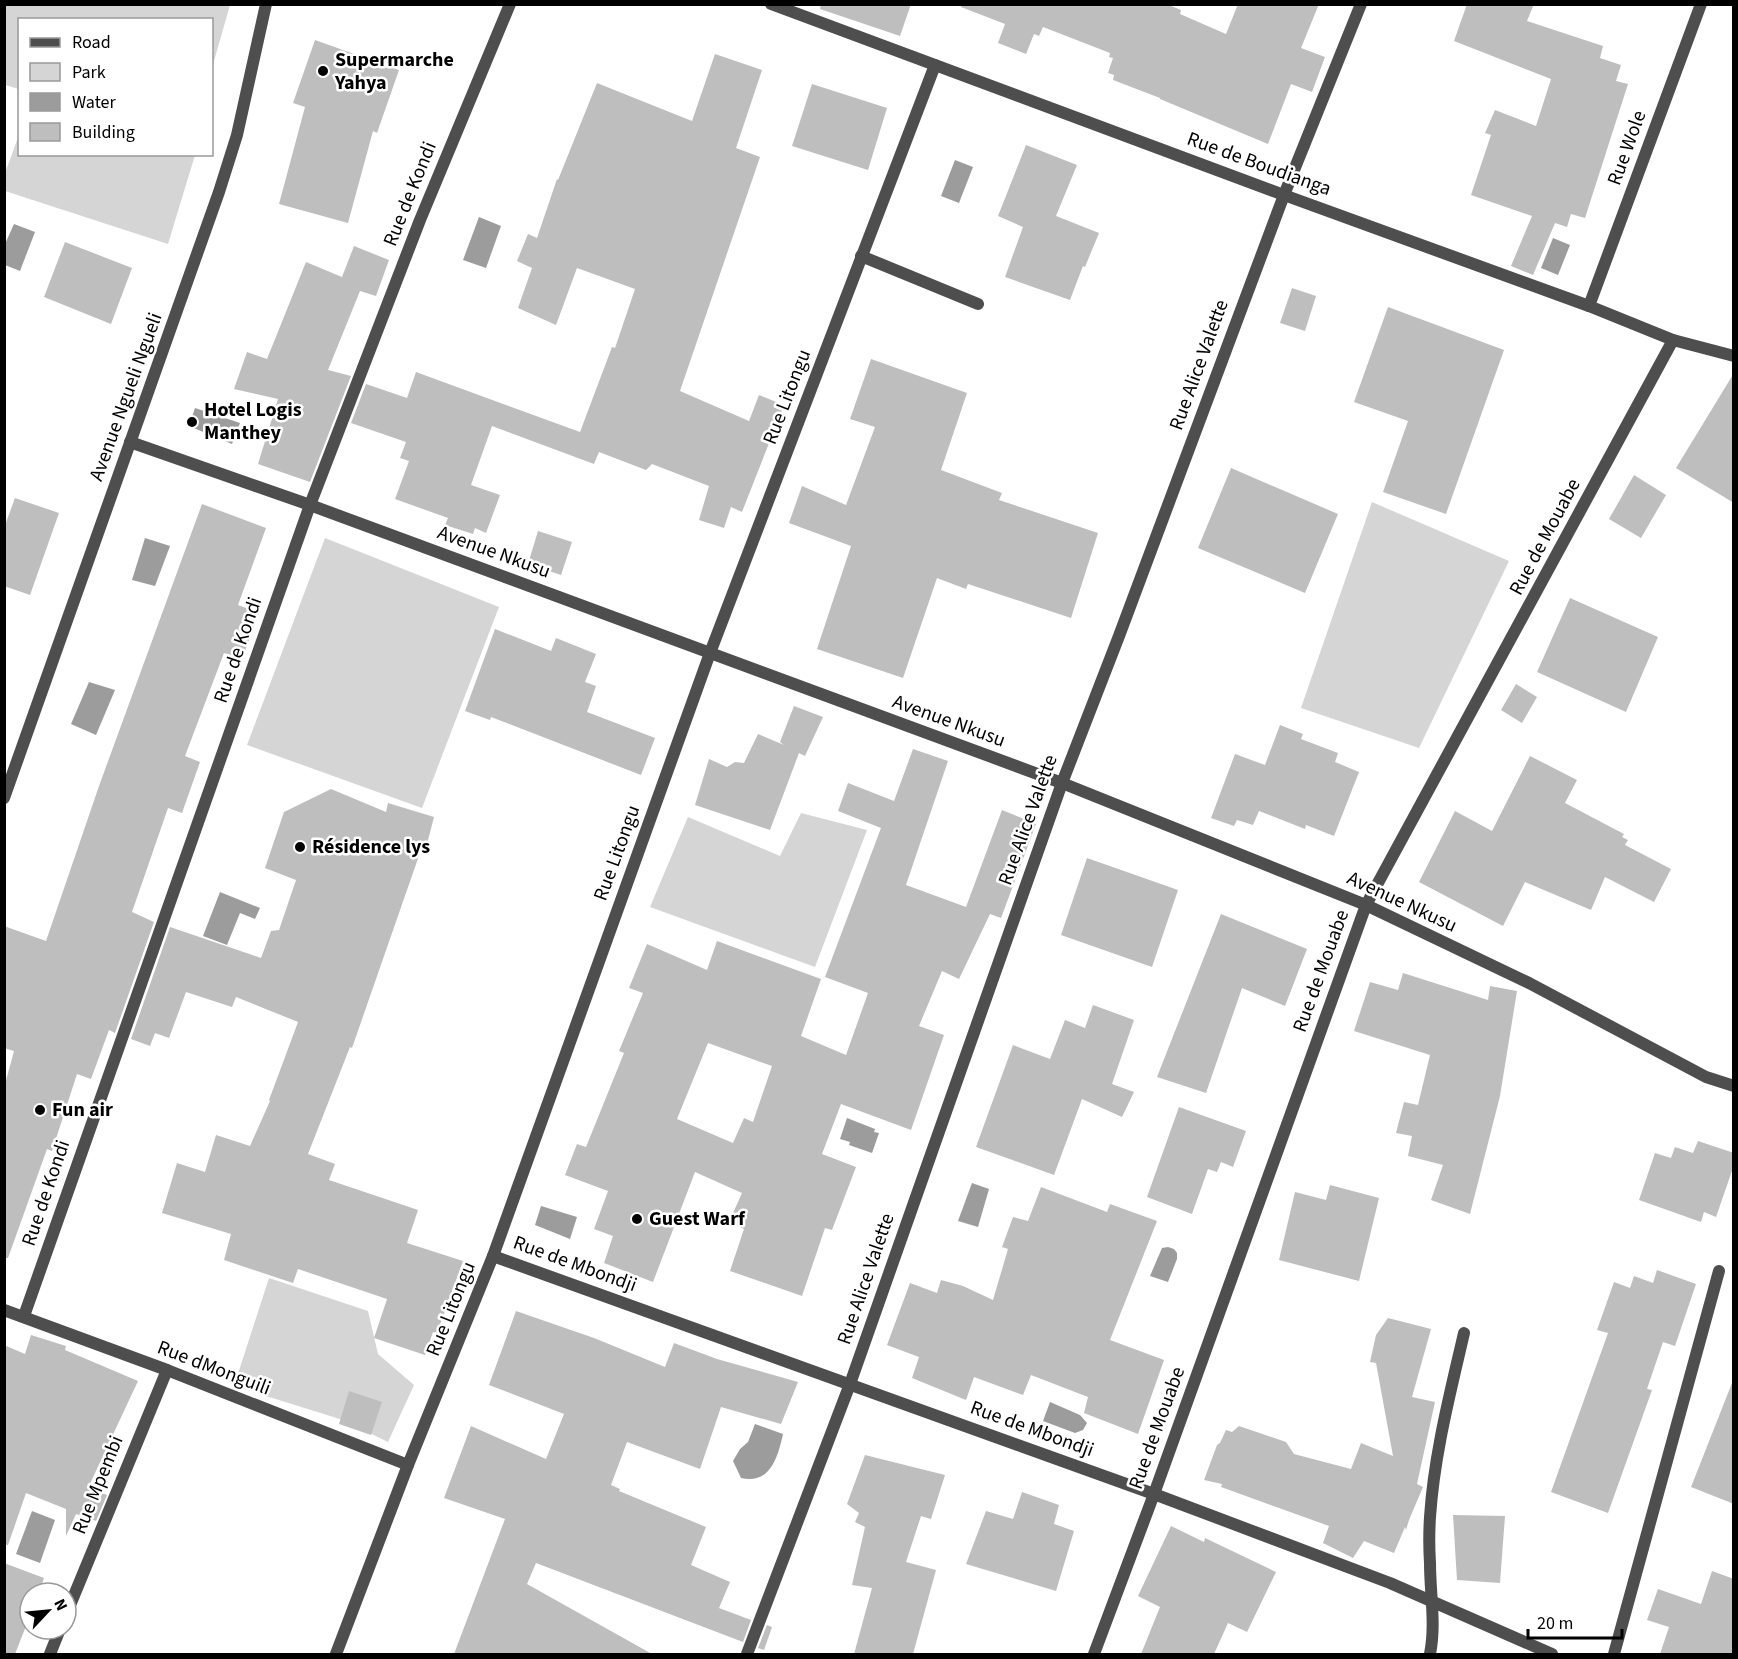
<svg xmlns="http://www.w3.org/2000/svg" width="1738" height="1659" viewBox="0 0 1738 1659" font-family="'Source Sans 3',sans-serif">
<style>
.green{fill:#d5d5d5}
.water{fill:#9c9c9c}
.building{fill:#bebebe;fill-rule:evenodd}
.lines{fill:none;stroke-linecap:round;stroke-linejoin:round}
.minor{stroke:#4e4e4e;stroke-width:12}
.tertiary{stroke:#4e4e4e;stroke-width:12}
.poi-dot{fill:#000;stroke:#fff;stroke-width:2}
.labels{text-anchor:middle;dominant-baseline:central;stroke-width:5;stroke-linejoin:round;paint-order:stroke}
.poi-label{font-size:20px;font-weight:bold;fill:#000;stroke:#fff;text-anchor:start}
.street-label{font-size:20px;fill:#000;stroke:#fff}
</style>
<rect width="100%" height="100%" fill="#fff"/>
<g class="green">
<polygon points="4,5 5,4 230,5 212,68 212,20 20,20 19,89 5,85"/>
<polygon points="19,135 20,154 195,155 168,244 5,191 5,173"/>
<polygon points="1372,502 1509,561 1419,748 1301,708"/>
<polygon points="325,538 499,607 422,808 247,745"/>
<polygon points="801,813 867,830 815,967 650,907 688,817 780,856"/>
<polygon points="269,1278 368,1311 378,1354 414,1385 388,1442 343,1420 234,1386"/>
</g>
<g class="water">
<polygon points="955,160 973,167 959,203 941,196"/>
<polygon points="479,217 501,226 486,268 463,260"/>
<polygon points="14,224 35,232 20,271 5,265 5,244"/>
<polygon points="1553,238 1570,245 1558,275 1541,268"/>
<polygon points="195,408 240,423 232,444 189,426"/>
<polygon points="145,538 170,546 155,586 132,580"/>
<polygon points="89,682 115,690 96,735 71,724"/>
<polygon points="220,892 260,908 255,919 240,913 227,945 203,936"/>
<polygon points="847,1118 875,1129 874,1132 879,1133 872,1153 849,1145 850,1142 840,1139"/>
<polygon points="972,1183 989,1189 978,1227 958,1221"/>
<polygon points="541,1206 577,1217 570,1239 535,1225"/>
<polygon points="1168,1247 1174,1249 1177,1253 1177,1259 1168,1282 1150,1276 1162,1248"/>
<polygon points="1050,1402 1080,1415 1087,1423 1083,1430 1075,1433 1043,1421"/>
<path d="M755,1424L783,1434C778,1457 770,1485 741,1478L733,1461L740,1449L748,1442Z"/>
<polygon points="32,1511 55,1520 40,1563 16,1554"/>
</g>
<g class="building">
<polygon points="821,4 911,4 900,36 820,9"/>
<polygon points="962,4 1166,4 1181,10 1180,14 1226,34 1238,4 1319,4 1301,48 1325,57 1312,92 1291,84 1268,144 1160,99 1160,98 1113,80 1114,75 1108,73 1113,58 1109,57 1110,53 1043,27 1039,36 1034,34 1026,54 998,43 1005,24 961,7"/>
<polygon points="1467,4 1534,4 1527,21 1603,46 1600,58 1621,65 1616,81 1628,84 1585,218 1571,214 1567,227 1555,223 1533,275 1511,266 1532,216 1471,195 1491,135 1485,133 1495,110 1536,126 1551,79 1454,41"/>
<polygon points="315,40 399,70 377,133 373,131 348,223 279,204 305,107 293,103"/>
<polygon points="715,54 762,70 736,148 760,157 680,391 749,421 759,395 784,405 742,512 731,507 724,528 699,520 709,486 652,464 646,470 599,452 594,464 492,426 471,485 500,495 486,533 475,528 473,534 445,525 448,518 395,499 409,461 400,458 406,442 351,423 366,384 407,398 416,372 580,432 612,347 615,348 635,289 577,268 556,325 518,308 532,268 517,261 528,234 537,238 557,179 558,180 597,83 692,121"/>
<polygon points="812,84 887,108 868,170 792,146"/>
<polygon points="1026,145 1077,165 1056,216 1099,233 1085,267 1083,266 1070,300 1005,277 1023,227 998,216"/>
<polygon points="65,242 132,268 111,324 44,297"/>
<polygon points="354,246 389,260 376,296 360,291 328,370 351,376 310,482 258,464 278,399 234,389 247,352 267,359 306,262 342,277"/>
<polygon points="1292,288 1316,296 1305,331 1280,323"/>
<polygon points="1388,307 1504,350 1446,514 1383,492 1408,421 1354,402"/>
<polygon points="871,359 967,393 941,470 1002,493 999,500 1098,533 1071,618 968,584 966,589 937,578 903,678 817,649 851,546 789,523 802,486 846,505 875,427 850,419"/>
<polygon points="1734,373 1734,503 1676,468"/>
<polygon points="1231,468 1338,514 1305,593 1198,548"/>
<polygon points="1634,475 1666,495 1641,538 1609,519"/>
<polygon points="15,498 59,513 30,595 4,586 4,528"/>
<polygon points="202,504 266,528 238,605 259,613 242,659 224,653 185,756 200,762 182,813 168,808 132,912 154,922 115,1033 109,1030 91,1079 77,1074 52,1151 47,1149 8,1258 4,1258 4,1088 14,1051 4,1048 4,926 46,941 99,786"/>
<polygon points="538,531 572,542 561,575 528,564"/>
<polygon points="1570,598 1658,637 1626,712 1537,672"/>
<polygon points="495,629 551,651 556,638 596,654 585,682 596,686 587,712 655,738 641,775 491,717 490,720 465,711"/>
<polygon points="1516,684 1537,697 1522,723 1501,710"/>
<polygon points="794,706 823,717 805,756 799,753 770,830 695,805 709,759 727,767 735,762 744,763 758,734 784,745 780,742"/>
<polygon points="1280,725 1303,734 1301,739 1338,753 1335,762 1359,772 1334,836 1306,825 1305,829 1259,811 1253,825 1237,820 1234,826 1211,818 1235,754 1265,765"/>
<path d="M913,749L948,761L906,885L966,907L1002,810L1036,824L1001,918L990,914L959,979L942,971L919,1026L944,1035L911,1130L841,1104L822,1154L856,1167L832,1230L825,1228L802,1296L730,1271L744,1229L729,1222L742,1193L695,1172L653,1282L604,1263L613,1236L594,1229L608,1191L565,1175L577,1144L586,1147L624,1053L619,1051L643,993L629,988L647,944L707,970L717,941L821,979L801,1036L846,1055L868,993L825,977L881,828L838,811L848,783L894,801ZM708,1043L772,1066L753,1122L744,1118L733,1143L677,1119Z"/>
<polygon points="1530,756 1577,780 1565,803 1624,834 1622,837 1628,840 1625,845 1671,869 1654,902 1605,877 1591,910 1525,882 1503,926 1419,882 1455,811 1492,831"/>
<polygon points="331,789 386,812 388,803 434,817 426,848 422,847 352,1048 350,1047 308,1154 335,1164 329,1180 418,1210 407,1243 463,1261 437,1333 433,1332 425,1355 374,1338 387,1299 298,1269 293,1283 224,1260 231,1234 162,1213 177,1163 205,1172 216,1135 250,1146 270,1101 269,1100 298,1022 236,997 232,1007 186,992 169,1038 155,1033 150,1046 131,1039 170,927 261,958 271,931 279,930 296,880 265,868 284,812"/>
<polygon points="1087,858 1178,890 1152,967 1061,935"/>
<polygon points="1221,914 1307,949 1285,1006 1242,988 1206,1093 1157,1077"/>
<polygon points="1403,973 1488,1000 1490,986 1517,991 1500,1096 1470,1214 1431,1200 1443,1165 1408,1156 1412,1136 1396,1133 1404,1102 1418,1105 1430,1055 1354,1031 1370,982 1398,990"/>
<polygon points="1093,1005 1134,1020 1112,1084 1134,1092 1122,1117 1082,1099 1054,1175 976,1147 1013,1045 1050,1059 1065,1020 1085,1028"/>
<polygon points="1179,1107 1246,1131 1233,1167 1221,1162 1217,1172 1208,1169 1192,1214 1147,1197"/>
<polygon points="1698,1141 1734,1153 1734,1165 1716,1217 1704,1212 1701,1222 1639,1200 1655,1153 1671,1158 1675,1147 1693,1153"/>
<polygon points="1330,1185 1379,1198 1359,1281 1279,1260 1295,1192 1326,1200"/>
<polygon points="1041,1187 1107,1212 1110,1204 1157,1221 1110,1340 1164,1360 1138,1434 1084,1413 1088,1397 1031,1375 1023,1395 974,1377 966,1400 912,1378 919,1357 887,1345 910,1283 937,1293 941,1280 963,1286 993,1300 1008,1249 1002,1247 1013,1217 1028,1221"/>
<polygon points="1657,1270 1696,1284 1675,1346 1663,1342 1647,1389 1652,1390 1608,1513 1551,1492 1608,1333 1597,1330 1614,1282 1630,1288 1634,1276 1653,1283"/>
<polygon points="516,1311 594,1338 665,1367 674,1343 717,1359 798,1382 781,1424 721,1407 700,1469 627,1442 611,1485 620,1489 619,1491 706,1527 691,1565 730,1582 719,1608 751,1620 743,1642 536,1563 527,1584 652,1654 454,1654 505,1519 444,1498 471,1426 546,1459 564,1414 489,1385"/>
<polygon points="1388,1318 1431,1329 1412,1397 1435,1402 1417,1484 1423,1487 1409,1520 1406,1530 1405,1527 1394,1553 1364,1541 1353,1558 1323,1543 1329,1526 1221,1487 1222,1484 1204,1480 1217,1445 1220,1443 1226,1430 1232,1432 1239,1426 1286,1442 1294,1454 1351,1469 1361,1443 1393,1456 1376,1363 1370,1362 1376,1335"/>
<polygon points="31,1335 66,1346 65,1350 138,1381 88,1488 107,1495 96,1521 76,1514 66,1536 66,1509 26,1493 8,1545 4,1545 4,1345 25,1354"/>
<polygon points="1732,1383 1734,1384 1734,1504 1691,1487"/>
<polygon points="349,1391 382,1402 371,1435 339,1424"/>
<polygon points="865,1455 945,1475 931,1519 921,1516 906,1562 936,1570 913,1654 854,1654 872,1588 852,1585 865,1527 855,1522 859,1513 847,1504"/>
<polygon points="1022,1492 1059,1505 1054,1524 1074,1531 1056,1591 966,1564 986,1511 1013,1519"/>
<polygon points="1453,1515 1505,1516 1500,1583 1457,1580"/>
<polygon points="1171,1526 1204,1542 1205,1538 1276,1572 1247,1632 1228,1623 1214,1654 1141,1654 1160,1607 1138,1596"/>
<polygon points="4,1563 44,1578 39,1593 30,1593 30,1616 15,1654 4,1654"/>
<polygon points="1712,1571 1734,1579 1734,1654 1660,1654 1669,1627 1647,1620 1658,1589 1701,1604"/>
<polygon points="767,1625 772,1627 764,1650 758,1648"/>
</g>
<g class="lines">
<g class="minor">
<polyline points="771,4 1284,195 1589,306 1673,340 1734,356"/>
<polyline points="861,256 978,304"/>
<polyline points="1589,306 1701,4"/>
<polyline points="130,442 310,505 1062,783 1366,905 1529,983 1706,1077 1734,1086"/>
<polyline points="493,1256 1154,1494 1390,1583 1552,1654"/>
<polyline points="4,1310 167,1370 408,1465"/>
<polyline points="24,1316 310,505 420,220 510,4"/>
<polyline points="66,1615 167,1370"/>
<polyline points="50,1654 60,1629"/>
<polyline points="336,1654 408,1465 493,1256 710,653 935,65"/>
<polyline points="747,1654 850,1384 1062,783 1119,636 1284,195 1361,4"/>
<polyline points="1094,1654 1154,1494 1366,905 1673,340"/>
<path d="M1430,1654C1436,1624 1430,1594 1430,1563C1429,1548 1429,1533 1430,1517C1434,1455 1450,1394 1464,1333"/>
<polyline points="1614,1654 1719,1271"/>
</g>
<polyline class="tertiary" points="4,798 219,192 237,135 266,4"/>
</g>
<g class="poi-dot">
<circle cx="323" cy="71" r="6"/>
<circle cx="192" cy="422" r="6"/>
<circle cx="300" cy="847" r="6"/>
<circle cx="40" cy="1110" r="6"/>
<circle cx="637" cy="1219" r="6"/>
</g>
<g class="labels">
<g class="poi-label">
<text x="335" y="60">Supermarche<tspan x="335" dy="23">Yahya</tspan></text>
<text x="204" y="410">Hotel Logis<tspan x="204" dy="23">Manthey</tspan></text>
<text x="312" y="847">Résidence lys</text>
<text x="52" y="1110">Fun air</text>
<text x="649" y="1219">Guest Warf</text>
</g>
<g class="street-label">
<text transform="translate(1627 148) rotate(-70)">Rue Wole</text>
<text transform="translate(1259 164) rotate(20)">Rue de Boudianga</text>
<text transform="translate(410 194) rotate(-68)">Rue de Kondi</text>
<text transform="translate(1199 365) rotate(-70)">Rue Alice Valette</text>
<text transform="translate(126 397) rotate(-70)">Avenue Ngueli Ngueli</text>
<text transform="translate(787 397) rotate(-69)">Rue Litongu</text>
<text transform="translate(1545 537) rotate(-62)">Rue de Mouabe</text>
<text transform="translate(494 552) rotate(20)">Avenue Nkusu</text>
<text transform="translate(238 650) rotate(-71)">Rue de Kondi</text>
<text transform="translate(949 721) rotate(20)">Avenue Nkusu</text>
<text transform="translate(1028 820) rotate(-70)">Rue Alice Valette</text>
<text transform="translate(617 853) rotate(-70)">Rue Litongu</text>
<text transform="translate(1402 902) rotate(25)">Avenue Nkusu</text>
<text transform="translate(1321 971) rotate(-70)">Rue de Mouabe</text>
<text transform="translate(46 1193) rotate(-71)">Rue de Kondi</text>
<text transform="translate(575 1264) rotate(20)">Rue de Mbondji</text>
<text transform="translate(866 1279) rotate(-71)">Rue Alice Valette</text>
<text transform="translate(451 1309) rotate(-68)">Rue Litongu</text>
<text transform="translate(214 1368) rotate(21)">Rue dMonguili</text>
<text transform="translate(1157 1428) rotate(-70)">Rue de Mouabe</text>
<text transform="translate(1032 1429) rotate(20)">Rue de Mbondji</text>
<text transform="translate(98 1485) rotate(-68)">Rue Mpembi</text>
</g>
</g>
<rect width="1738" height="1659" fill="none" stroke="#000000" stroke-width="12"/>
<rect x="18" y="18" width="195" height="138" fill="#ffffff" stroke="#999999" stroke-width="1.5"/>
<rect x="30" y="38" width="30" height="9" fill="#4e4e4e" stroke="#999999" stroke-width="1.5"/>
<text x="72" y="48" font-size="18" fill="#000000">Road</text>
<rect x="30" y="63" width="30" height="18" fill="#d5d5d5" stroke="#999999" stroke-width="1.5"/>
<text x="72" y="78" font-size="18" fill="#000000">Park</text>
<rect x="30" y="93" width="30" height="18" fill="#9c9c9c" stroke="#999999" stroke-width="1.5"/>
<text x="72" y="108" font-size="18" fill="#000000">Water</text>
<rect x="30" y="123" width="30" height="18" fill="#bebebe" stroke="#999999" stroke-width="1.5"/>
<text x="72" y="138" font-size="18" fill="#000000">Building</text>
<g transform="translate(48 1611) rotate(64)"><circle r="28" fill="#ffffff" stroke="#999999" stroke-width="1.5"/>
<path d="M0-4.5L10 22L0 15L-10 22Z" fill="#000000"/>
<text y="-9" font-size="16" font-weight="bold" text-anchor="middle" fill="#000000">N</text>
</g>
<path d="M1528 1629v9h94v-9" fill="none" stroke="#000000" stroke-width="3"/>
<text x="1537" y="1629" font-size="18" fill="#000000" stroke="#ffffff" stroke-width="4.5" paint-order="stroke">20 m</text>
</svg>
